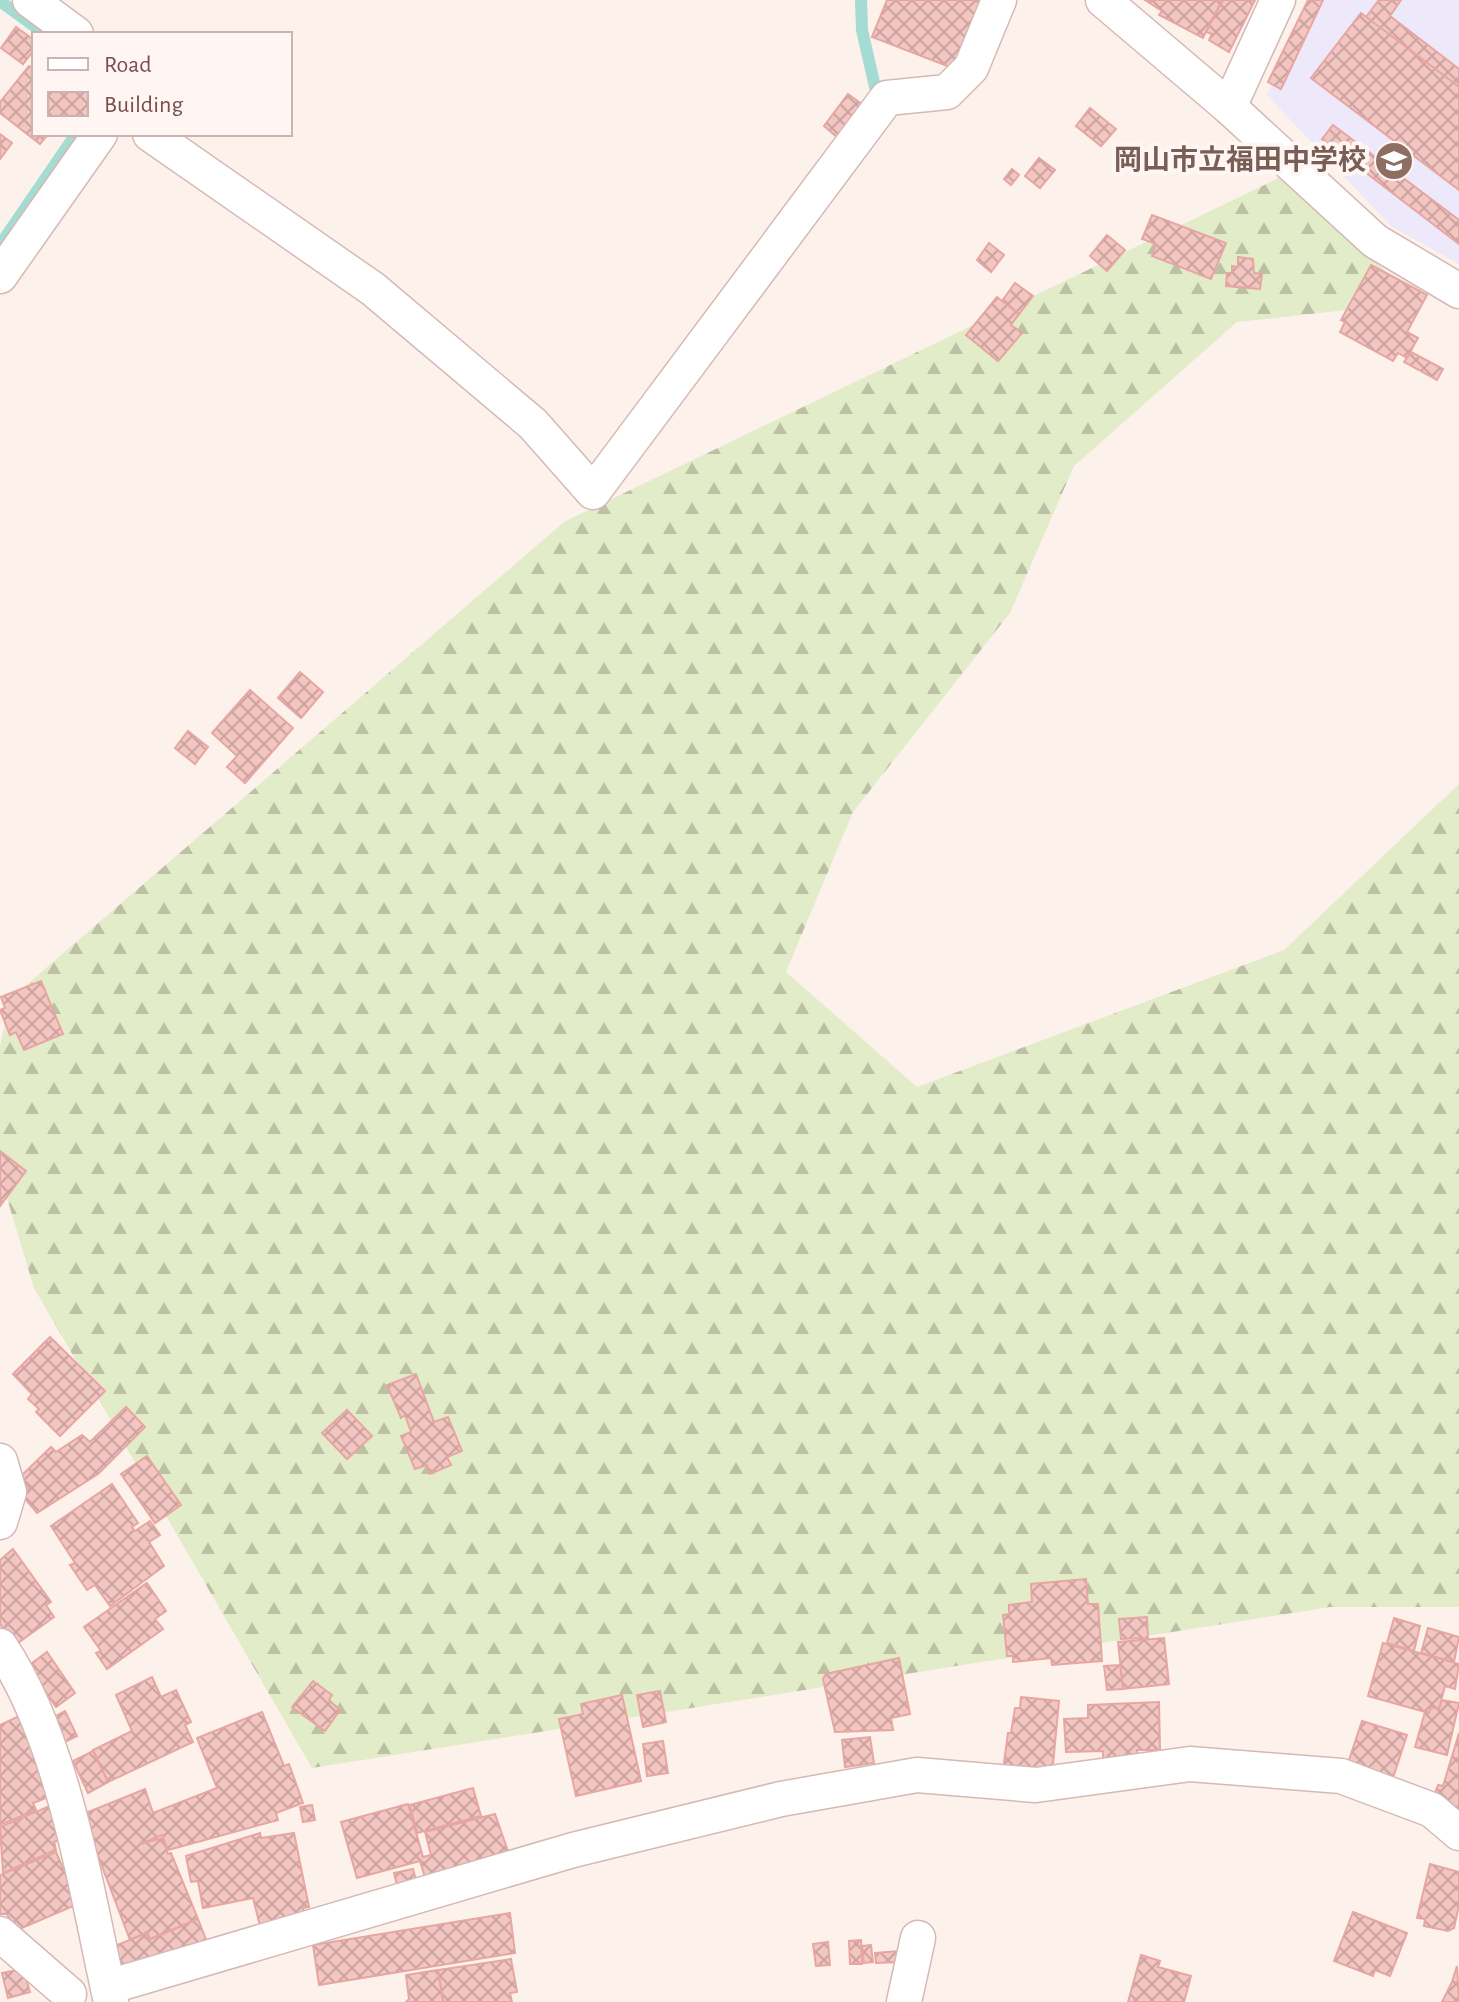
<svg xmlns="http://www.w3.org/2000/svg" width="1459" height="2002" viewBox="0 0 1459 2002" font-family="'Alegreya Sans','Noto Sans JP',sans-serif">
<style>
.education{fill:#ede8fa}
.forest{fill:url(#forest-firs)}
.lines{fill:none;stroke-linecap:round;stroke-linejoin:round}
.stream{stroke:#a4dbd2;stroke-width:12}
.building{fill:url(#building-cross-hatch);stroke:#e7a6a2;stroke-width:2}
.street-casing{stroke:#d5b9b5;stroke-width:37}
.street{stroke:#fff;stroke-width:34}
.labels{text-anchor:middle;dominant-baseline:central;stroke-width:8;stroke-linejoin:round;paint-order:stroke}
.education-label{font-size:28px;font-weight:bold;fill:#785e54;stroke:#fff6f3;text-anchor:end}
</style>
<defs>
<pattern id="forest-firs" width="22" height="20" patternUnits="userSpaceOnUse" patternTransform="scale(2)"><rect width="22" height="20" fill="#e2ecc8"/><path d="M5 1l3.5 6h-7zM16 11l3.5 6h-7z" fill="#bcc1a5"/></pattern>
<pattern id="building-cross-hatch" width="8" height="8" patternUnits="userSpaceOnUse" patternTransform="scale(2)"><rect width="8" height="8" fill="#f4c6c2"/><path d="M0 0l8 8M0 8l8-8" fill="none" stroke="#cba3a0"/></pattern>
</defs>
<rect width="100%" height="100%" fill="#fdf1ec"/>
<polygon class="education" points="1307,0 1459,0 1459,264 1391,226 1267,95"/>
<polygon class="forest" points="1281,177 1420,302 1237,322 1074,466 1010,613 853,812 786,972 917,1087 1284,950 1459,784 1459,1607 1330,1607 312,1768 34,1288 0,1175 0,1046 10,999 564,522"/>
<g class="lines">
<g class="stream">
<polyline points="861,0 862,30 875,87"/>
<polyline points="0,1 45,34"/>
<polyline points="0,245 76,134"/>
</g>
</g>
<g class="building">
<polygon points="887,0 977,0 988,4 955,69 872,37"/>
<polygon points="1145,0 1222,0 1203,38 1159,15 1162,11"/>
<polygon points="1223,0 1255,0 1229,52 1209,40 1212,34 1206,32"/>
<polygon points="1308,0 1323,0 1281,89 1268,82"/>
<polygon points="1379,0 1401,0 1390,16 1459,69 1459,87 1366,17"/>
<polygon points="1361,13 1459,87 1459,190 1311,78"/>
<polygon points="16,27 34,40 34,50 23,64 1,48"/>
<polygon points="29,66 34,69 34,134 48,134 40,144 0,113 0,102"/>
<polygon points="848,94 870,110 844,143 824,126"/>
<polygon points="1090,108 1116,129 1101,146 1076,126"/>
<polygon points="1333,125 1459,220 1459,244 1322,139"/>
<polygon points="0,134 12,143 0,159"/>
<polygon points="1039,158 1055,170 1040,188 1025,176"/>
<polygon points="1012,169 1019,175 1011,185 1004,179"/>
<polygon points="1152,215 1226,243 1211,279 1152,256 1156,244 1142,239"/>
<polygon points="1107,235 1125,250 1107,271 1090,256"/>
<polygon points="989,243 1004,255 991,272 977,260"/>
<polygon points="1238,257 1253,259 1254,273 1262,274 1260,289 1226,286 1227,273 1232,273 1232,266 1238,267"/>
<polygon points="1371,265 1427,295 1407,332 1418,338 1407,358 1398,353 1393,361 1340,332 1345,322 1341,320"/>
<polygon points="1015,283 1033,296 1019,314 1002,301"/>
<polygon points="997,297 1019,314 1011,325 1022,333 998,361 966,335"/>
<polygon points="1411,352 1443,369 1437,380 1404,362"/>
<polygon points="300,672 323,692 301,718 278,698"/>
<polygon points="250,690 293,728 245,783 227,767 237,756 212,733"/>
<polygon points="188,731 208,747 195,764 175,748"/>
<polygon points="41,981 63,1034 24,1050 16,1032 10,1035 0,1010 5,1008 1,997"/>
<polygon points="0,1151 26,1171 0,1206"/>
<polygon points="50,1337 105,1391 60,1436 36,1412 39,1409 28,1399 32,1394 13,1374"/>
<polygon points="416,1374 434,1422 448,1417 462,1451 447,1457 451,1465 430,1474 427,1465 415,1469 401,1436 411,1432 405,1415 401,1418 387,1385"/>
<polygon points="126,1407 145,1427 98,1474 37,1513 22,1495 29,1488 20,1477 51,1447 56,1452 82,1435 90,1442"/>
<polygon points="347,1410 372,1436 347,1459 322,1433"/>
<polygon points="147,1456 181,1505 155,1523 121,1474"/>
<polygon points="112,1484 138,1523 132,1527 135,1531 150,1521 160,1535 149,1542 164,1566 110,1606 95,1585 87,1590 70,1565 75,1563 51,1526"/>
<polygon points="13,1549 51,1602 46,1605 54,1617 15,1645 0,1624 0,1560"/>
<polygon points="1086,1579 1088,1604 1098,1604 1102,1661 1052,1665 1051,1658 1013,1662 1013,1656 1007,1656 1003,1615 1009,1614 1009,1605 1032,1602 1031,1584"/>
<polygon points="147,1583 166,1611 155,1619 163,1629 107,1669 96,1653 101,1651 84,1627"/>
<polygon points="1147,1617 1148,1638 1121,1639 1119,1619"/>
<polygon points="1394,1618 1420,1626 1414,1651 1387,1643"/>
<polygon points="1428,1628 1459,1637 1454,1662 1421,1653"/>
<polygon points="1164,1638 1169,1684 1123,1689 1118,1642"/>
<polygon points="1383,1643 1459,1664 1455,1689 1445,1686 1439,1709 1431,1707 1429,1713 1368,1696"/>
<polygon points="47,1652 75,1693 56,1707 28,1666"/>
<polygon points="899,1658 910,1714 891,1718 893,1730 835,1732 823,1679 826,1674"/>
<polygon points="1120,1665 1123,1689 1107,1690 1104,1666"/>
<polygon points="152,1677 161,1697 176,1690 191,1722 185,1725 193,1742 108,1782 93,1750 132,1731 116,1695"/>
<polygon points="313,1681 332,1695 329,1700 340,1710 325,1731 292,1707"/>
<polygon points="660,1691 666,1722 643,1727 637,1695"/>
<polygon points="622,1695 641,1781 576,1796 559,1719 583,1714 581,1704"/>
<polygon points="1021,1697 1059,1701 1052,1775 1003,1770 1008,1733 1011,1733 1015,1708 1020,1708"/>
<polygon points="1442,1700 1459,1703 1447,1755 1415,1747 1425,1712 1429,1713 1431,1707 1439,1709"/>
<polygon points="1159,1702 1160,1750 1137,1750 1138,1763 1103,1764 1103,1751 1066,1752 1064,1719 1088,1718 1088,1705"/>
<polygon points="65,1711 77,1736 61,1744 50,1719"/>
<polygon points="262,1712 284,1766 289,1764 303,1803 276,1813 278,1820 168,1850 162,1835 140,1844 162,1838 168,1854 171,1853 198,1919 150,1939 147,1932 130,1940 84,1819 90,1817 88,1812 145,1789 153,1813 217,1788 197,1738"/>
<polygon points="21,1715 54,1795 33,1803 36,1810 0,1825 0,1725"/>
<polygon points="1362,1721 1407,1735 1393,1778 1348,1763"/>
<polygon points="1459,1733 1459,1815 1434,1796 1438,1785 1443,1786"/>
<polygon points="870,1737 874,1763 845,1767 842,1740"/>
<polygon points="663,1741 668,1773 647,1776 643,1744"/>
<polygon points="93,1751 108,1782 88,1793 73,1761"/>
<polygon points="473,1788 481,1816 417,1833 410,1805"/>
<polygon points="408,1804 423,1857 431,1855 425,1832 495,1814 510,1857 427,1884 420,1861 357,1878 341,1822"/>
<polygon points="52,1805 65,1838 54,1842 56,1850 3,1873 0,1827"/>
<polygon points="312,1805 315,1820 303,1822 300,1807"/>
<polygon points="260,1833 261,1838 294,1833 309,1907 303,1908 305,1919 261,1930 253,1898 203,1908 198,1881 191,1882 186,1856"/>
<polygon points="56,1852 78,1904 15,1931 7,1914 0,1914 0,1875"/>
<polygon points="1430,1864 1459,1872 1459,1905 1454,1928 1448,1931 1424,1926 1425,1919 1417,1918"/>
<polygon points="413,1869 416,1880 397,1885 394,1873"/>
<polygon points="1353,1912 1407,1933 1390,1976 1375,1970 1373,1976 1334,1961"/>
<polygon points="510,1913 515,1953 319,1985 313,1945"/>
<polygon points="198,1919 207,1942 121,1968 112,1947 147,1933 149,1940"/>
<polygon points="861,1940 862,1964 850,1964 849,1941"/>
<polygon points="828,1942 830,1965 816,1966 813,1944"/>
<polygon points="871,1945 873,1962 864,1963 862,1946"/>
<polygon points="899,1951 900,1962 876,1963 875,1953"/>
<polygon points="1141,1955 1160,1961 1158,1967 1191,1976 1184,2002 1128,2002"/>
<polygon points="511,1959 517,1992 510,1993 512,2002 443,2002 438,1970"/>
<polygon points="1457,1966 1459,2002 1442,2002 1452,1982"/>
<polygon points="23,1969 30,1992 8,1998 2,1973"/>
<polygon points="438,1970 443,2002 406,2002 409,1999 406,1975"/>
</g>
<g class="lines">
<defs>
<g id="street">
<polyline points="30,0 76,34"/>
<polyline points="1103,0 1229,107 1375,241 1459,291"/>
<polyline points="1229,107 1278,0"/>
<polyline points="150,134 373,289 533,424 593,492 887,98 947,92 971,68 999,0"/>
<polyline points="0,276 100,134"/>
<polyline points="0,1461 9,1492 0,1522"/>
<path d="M0,1646C64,1741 86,1890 111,2002"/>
<polyline points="0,1934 69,1994"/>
<polyline points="108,1987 573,1850 781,1799 917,1775 1036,1785 1190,1764 1341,1776 1432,1810 1459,1833"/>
<polyline points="904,2002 918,1938"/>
</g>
</defs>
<use href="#street" class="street-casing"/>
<use href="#street" class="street"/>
</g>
<defs>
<symbol id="school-disc" viewBox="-11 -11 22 22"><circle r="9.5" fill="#8d6e63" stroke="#fff6f3"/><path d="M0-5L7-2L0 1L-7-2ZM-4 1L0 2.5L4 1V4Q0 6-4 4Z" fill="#fff"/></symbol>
</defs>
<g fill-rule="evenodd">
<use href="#school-disc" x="1372" y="139" width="44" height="44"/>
</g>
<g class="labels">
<g class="education-label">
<text x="1366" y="161">岡山市立福田中学校</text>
</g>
</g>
<rect x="32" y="32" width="260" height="104" fill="#fff6f3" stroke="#cab3b0" stroke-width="2"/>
<rect x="48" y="58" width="40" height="12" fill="#ffffff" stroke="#cab3b0" stroke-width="2"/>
<text x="104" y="72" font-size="24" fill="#7a4e4c">Road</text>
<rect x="48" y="92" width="40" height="24" fill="url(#building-cross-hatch)" stroke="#cab3b0" stroke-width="2"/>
<text x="104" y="112" font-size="24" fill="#7a4e4c">Building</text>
</svg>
